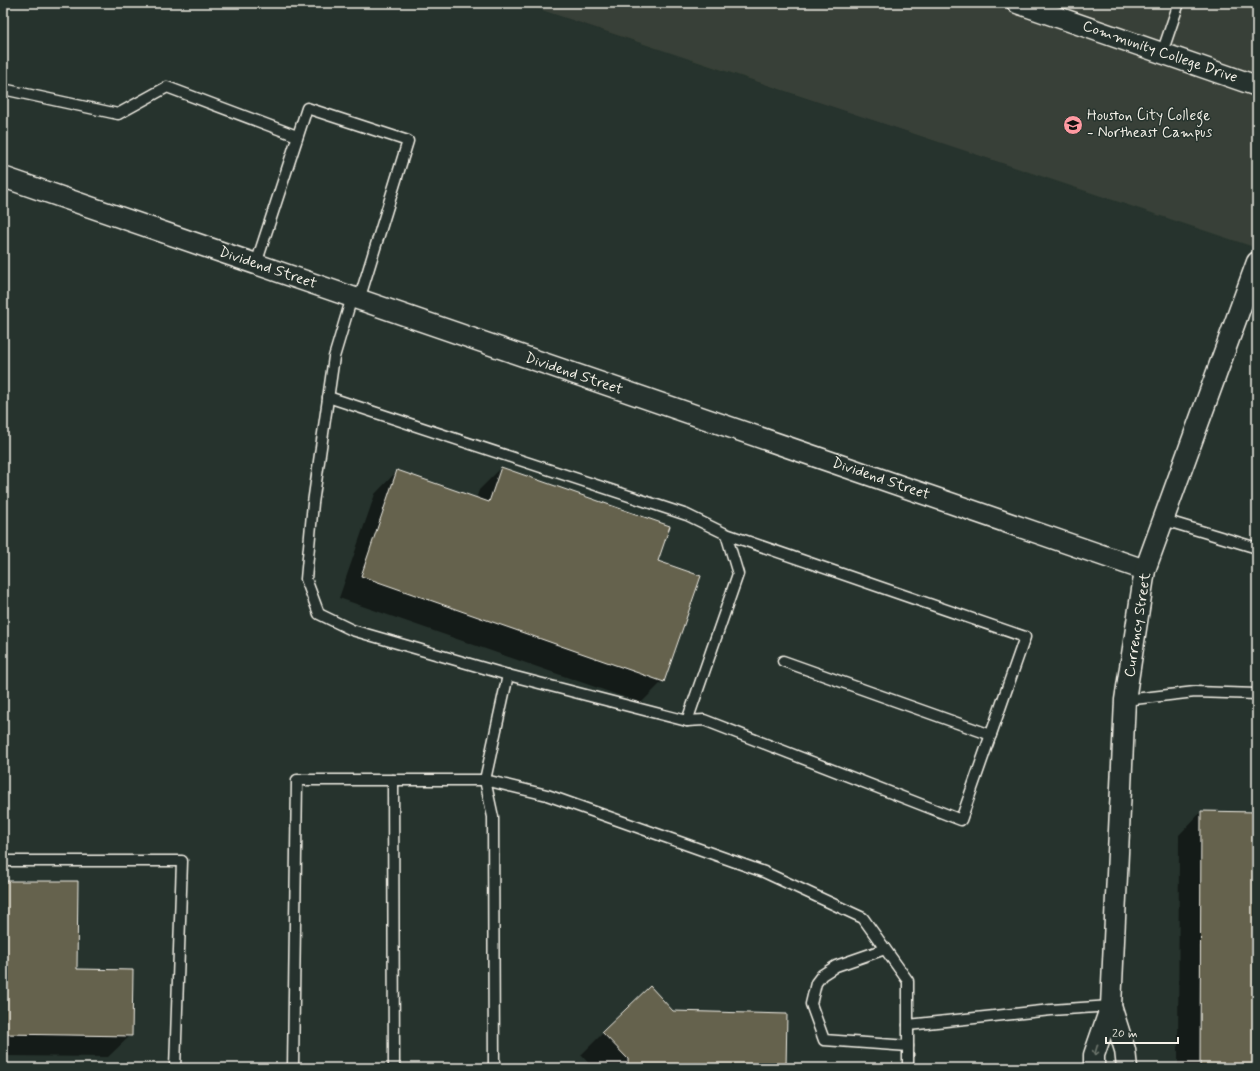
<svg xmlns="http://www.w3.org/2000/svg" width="1260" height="1071" viewBox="0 0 1260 1071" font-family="Mynerve,sans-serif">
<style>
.built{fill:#394137}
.shadow{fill:#0007}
.building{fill:#65624e;stroke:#f4f1e8}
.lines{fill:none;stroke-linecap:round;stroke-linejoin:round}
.service-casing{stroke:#f4f1e8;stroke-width:13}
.minor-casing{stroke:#f4f1e8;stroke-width:23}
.service{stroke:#26332d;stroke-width:10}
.minor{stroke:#26332d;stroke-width:20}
.oneway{stroke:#6e766e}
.labels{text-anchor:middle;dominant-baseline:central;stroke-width:3;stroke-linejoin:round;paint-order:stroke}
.street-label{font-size:15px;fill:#f4f1e8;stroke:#26332d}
.poi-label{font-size:15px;fill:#f4f1e8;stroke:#26332d;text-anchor:start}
</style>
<rect width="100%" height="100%" fill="#26332d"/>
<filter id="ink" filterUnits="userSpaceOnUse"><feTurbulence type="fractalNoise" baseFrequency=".025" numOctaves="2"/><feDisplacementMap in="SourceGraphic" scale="8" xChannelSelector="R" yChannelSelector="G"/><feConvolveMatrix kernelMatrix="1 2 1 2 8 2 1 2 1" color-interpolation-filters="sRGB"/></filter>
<g filter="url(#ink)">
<polygon class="built" points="521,3 1257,3 1257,248"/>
<g class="shadow">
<polygon points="501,468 657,562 663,681 641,703 339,598 375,494 397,471 476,499 479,490"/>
<polygon points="1201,812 1257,813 1257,1068 1178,1068 1179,835"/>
<polygon points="3,882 131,1035 108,1057 3,1056"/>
<polygon points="673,1012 785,1068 593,1068 581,1055 603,1033"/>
</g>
<g class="building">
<polygon points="501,467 670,526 658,561 701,576 664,682 361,576 397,470 489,502"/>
<polygon points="1201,811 1257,812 1257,1068 1200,1068"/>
<polygon points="3,881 78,881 77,969 133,970 132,1036 3,1034"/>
<polygon points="650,986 673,1011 787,1014 786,1068 628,1068 628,1059 602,1032"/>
</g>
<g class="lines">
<defs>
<g id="service">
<polyline points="1162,53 1179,3"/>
<polyline points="3,89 118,114 167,87 297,136"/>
<polyline points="256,264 307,108 408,141 359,300"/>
<polyline points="352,297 334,357 313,503 306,579 319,614 352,630 508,675 485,780 547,795 764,872 863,918 908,981 908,1068"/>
<polyline points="328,397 687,515 726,534 738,574 687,721 508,675"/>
<polyline points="1164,520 1257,548"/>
<polyline points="783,661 991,735"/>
<polyline points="1125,700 1195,692 1257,694"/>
<polyline points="687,721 704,720 961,820 1025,637 726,534"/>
<polyline points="393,780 394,1068"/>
<polyline points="3,861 182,861 175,1068"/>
<polyline points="885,949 836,966 822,975 816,983 811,1004 824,1040 908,1046"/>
<polyline points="908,1025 1051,1010 1111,1006"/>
<polyline points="293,1068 297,780 485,780 493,817 494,1068"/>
</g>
<g id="minor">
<polyline points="1017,3 1257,86"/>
<polyline points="3,177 1145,570"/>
<polyline points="1111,1006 1125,1050 1127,1068"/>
<polyline points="1094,1068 1094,1055 1111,1006 1125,700 1145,570 1257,262"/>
</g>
</defs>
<use href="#service" class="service-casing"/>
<use href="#minor" class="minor-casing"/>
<use href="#service" class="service"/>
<use href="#minor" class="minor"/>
</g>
<defs><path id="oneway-shaft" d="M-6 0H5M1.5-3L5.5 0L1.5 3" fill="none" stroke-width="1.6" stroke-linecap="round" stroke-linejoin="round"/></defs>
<use class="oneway" href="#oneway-shaft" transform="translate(1096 1050) rotate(106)"/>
</g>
<defs>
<symbol id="university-disc" viewBox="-11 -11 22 22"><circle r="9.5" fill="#ff9aa2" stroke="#26332d"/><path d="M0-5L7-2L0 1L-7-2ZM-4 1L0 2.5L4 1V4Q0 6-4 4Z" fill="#111"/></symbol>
</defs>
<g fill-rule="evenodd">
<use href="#university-disc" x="1062" y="114" width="22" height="22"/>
</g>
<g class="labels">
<g class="street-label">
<text transform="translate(1160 52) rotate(19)">Community College Drive</text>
<text transform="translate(268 268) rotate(19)">Dividend Street</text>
<text transform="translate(574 374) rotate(19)">Dividend Street</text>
<text transform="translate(881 479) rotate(19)">Dividend Street</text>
<text transform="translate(1138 625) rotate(-81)">Currency Street</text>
</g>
<g class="poi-label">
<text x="1087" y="116">Houston City College<tspan x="1087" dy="17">- Northeast Campus</tspan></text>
</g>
</g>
<rect width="1260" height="1071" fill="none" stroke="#26332d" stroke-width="16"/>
<rect x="8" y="8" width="1244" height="1055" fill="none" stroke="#f4f1e8" stroke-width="1.5" filter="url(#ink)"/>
<path d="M1106 1037v6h72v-6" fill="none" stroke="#f4f1e8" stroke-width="2"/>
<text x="1112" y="1037" font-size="12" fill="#f4f1e8" stroke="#26332d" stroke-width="3" paint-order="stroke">20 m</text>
</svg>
